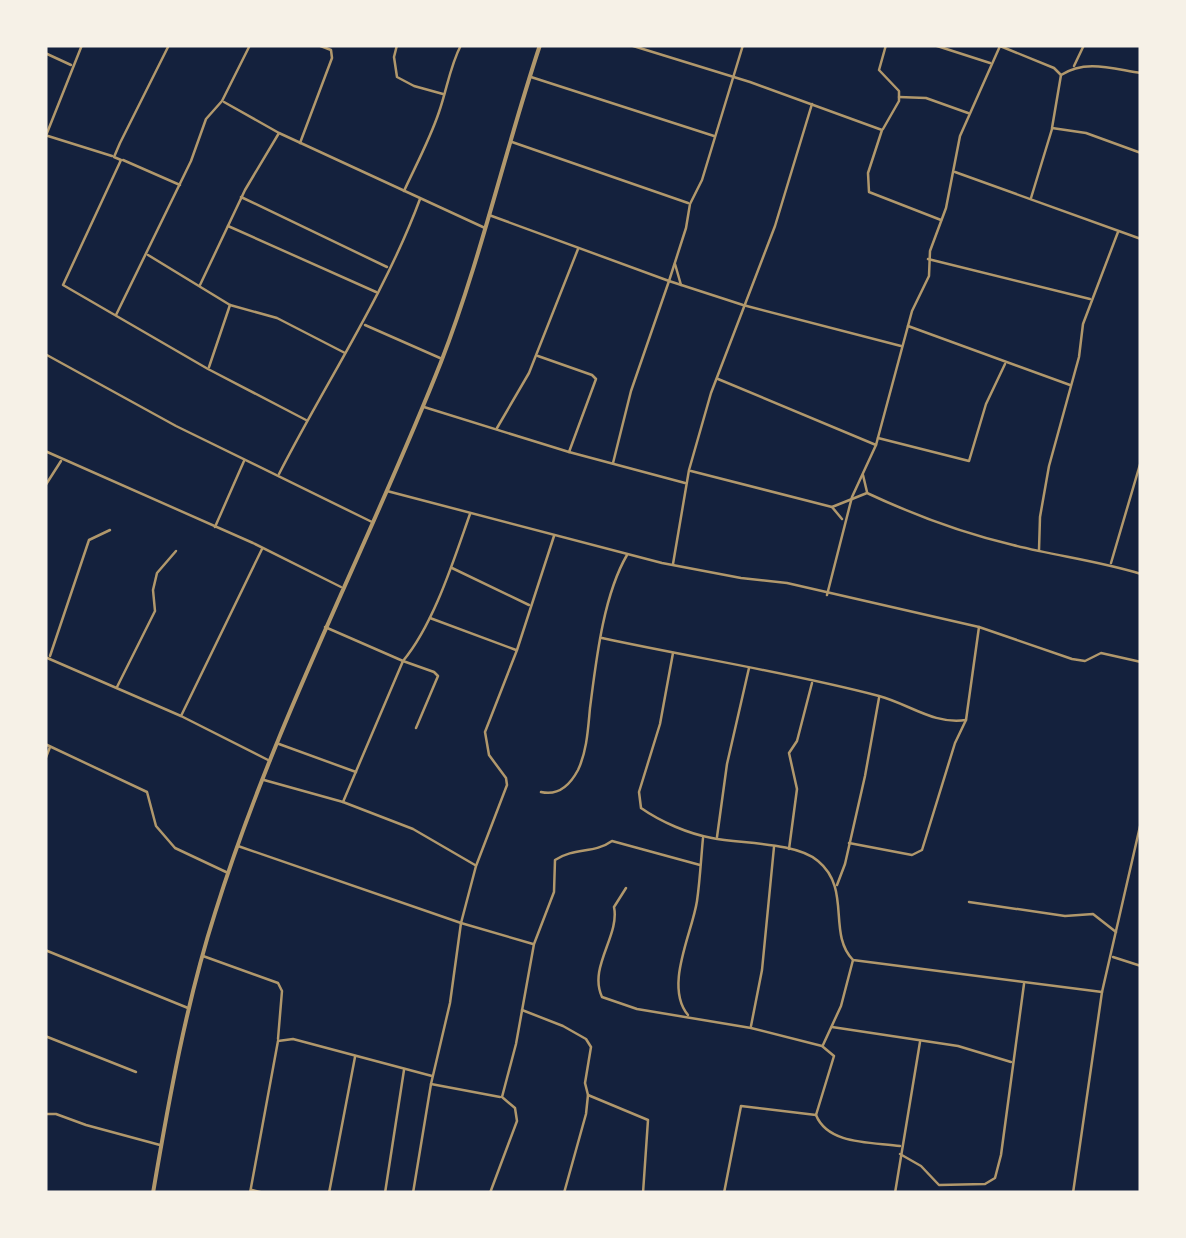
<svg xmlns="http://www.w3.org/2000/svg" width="1186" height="1238" viewBox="0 0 1186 1238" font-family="'Noto Serif',serif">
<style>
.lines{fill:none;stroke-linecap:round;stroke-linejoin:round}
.minor{stroke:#b1986c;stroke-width:2.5}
.tertiary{stroke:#b1986c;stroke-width:4}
</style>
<rect width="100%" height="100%" fill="#14213d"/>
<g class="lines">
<g class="minor">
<polyline points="169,45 120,143 114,157 121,160 63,285 208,369 306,420"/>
<polyline points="397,45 394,57 397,77 414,86 443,94"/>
<polyline points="630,45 750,82 882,130 868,173 869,192 941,220"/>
<polyline points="743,45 702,180 690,204 686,228 669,281 743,305 901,346"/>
<polyline points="934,45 990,63"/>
<polyline points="45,53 71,65"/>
<polyline points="1074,66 1084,45"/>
<path d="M1061,75C1086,59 1113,69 1141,73"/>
<polyline points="531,77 714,136"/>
<polyline points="899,97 926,98 968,113"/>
<polyline points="224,102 279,133 485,228"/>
<polyline points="883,129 899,101 899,91 879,70 886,45"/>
<polyline points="48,136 112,156"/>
<polyline points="45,138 82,45"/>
<polyline points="512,142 688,203"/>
<polyline points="300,143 332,58 331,50 318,45"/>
<polyline points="123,160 180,185"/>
<polyline points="955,172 1141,239"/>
<path d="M404,191C416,165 430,139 439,112C447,89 450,66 461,45"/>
<polyline points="241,197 387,267"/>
<polyline points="1031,198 1052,129"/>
<polyline points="489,215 669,281 631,391 613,463"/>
<polyline points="228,226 376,292"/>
<polyline points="148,255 230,305 277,318 345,353"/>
<polyline points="928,259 1090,299"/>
<polyline points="675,264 681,285"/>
<polyline points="200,285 245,190 279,133"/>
<polyline points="116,315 191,161 206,119 222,101 250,45"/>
<polyline points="365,325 440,358"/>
<polyline points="908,326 1070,385"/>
<polyline points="45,354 176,426 372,522"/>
<polyline points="538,356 592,375 596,379 569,452"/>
<polyline points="209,367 230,305"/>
<polyline points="718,379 876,445"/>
<polyline points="424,407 569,452 685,483"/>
<polyline points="497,428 529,373 578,249"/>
<polyline points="878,438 969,461 986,404 1005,364"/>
<polyline points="45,451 253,543 341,587"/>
<polyline points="691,471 832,507 842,519"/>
<path d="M279,474C326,382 384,296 420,199"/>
<polyline points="863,475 867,492"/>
<polyline points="45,486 61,461"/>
<polyline points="387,491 662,563 741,578 787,583 979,627 1072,659 1085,661 1101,653 1141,662"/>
<path d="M832,507L867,493C914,515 962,533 1013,545C1056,556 1099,561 1141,574"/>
<polyline points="215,527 244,461"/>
<polyline points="1039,550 1040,517 1049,466 1079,357 1083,324 1118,232"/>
<polyline points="1111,563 1141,461"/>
<polyline points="673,564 689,470 711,393 775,226 812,104"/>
<polyline points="452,568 529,605"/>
<polyline points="827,595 852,497 876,445 912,311 929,276 930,251 946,208 960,136 1000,46 1054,68 1061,75 1052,128 1086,133 1141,153"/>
<polyline points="430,618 516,650"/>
<path d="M325,627L403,661C434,624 454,559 470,514"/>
<path d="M602,638C694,658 788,672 879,696C909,704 934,725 966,720"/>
<path d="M673,653L660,724L639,792L641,808C661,822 689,834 712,838C741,844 796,842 818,861C852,889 827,933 853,960L1102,992"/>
<polyline points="50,656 89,540 110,530"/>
<polyline points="45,657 181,716 270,761"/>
<polyline points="117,687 155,611 153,590 157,573 176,551"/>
<polyline points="181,716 262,549"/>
<polyline points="45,744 147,792 156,826 175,848 226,872"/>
<polyline points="279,744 356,772"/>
<polyline points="45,760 50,747"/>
<polyline points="264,780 343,802 413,829 475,865"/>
<path d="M541,792C558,796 570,785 578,770C587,751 588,729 590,708C596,662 603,596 627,555"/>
<polyline points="343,802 403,661 434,672 438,676 416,728"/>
<polyline points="717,837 727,764 749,668"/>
<polyline points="849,843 912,855 922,850 955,743 966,720 979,627"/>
<polyline points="238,846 461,923 533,944"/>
<polyline points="789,849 797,789 789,753 797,741 812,683"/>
<polyline points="837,885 845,864 865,776 879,698"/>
<path d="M626,888L614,907C620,936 588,967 602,997L637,1009L751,1028L822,1046L834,1056L816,1115L741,1106L724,1193"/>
<polyline points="969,902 1065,916 1093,914 1116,932"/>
<polyline points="45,950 188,1008"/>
<polyline points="203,956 278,983 282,991 278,1039"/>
<polyline points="1113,957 1141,966"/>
<polyline points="522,1010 563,1026 586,1039 591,1047 585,1083 588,1095 586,1114 564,1193"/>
<path d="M688,1015C664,986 692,934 697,901C700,880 701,859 703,838"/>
<polyline points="751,1026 762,970 774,847"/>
<polyline points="832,1027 958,1046 1011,1062"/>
<polyline points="45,1036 136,1072"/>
<polyline points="823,1045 841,1006 853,960"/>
<polyline points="431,1084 500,1097"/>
<polyline points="588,1095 648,1120 643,1193"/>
<polyline points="45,1114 56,1114 86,1125 160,1145"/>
<path d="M816,1115C828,1145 872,1142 900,1146"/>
<polyline points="900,1154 921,1166 939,1185 985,1184 995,1178 1001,1155 1024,984"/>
<polyline points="252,1190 264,1193"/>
<polyline points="250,1193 278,1041 293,1039 432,1076"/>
<polyline points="329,1193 355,1057"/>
<polyline points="385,1193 404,1070"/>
<polyline points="413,1193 431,1084 450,1003 461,923 476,866 507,785 506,778 489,755 485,732 517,650 554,536"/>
<path d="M490,1193L517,1121L515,1108L502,1097L516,1044L534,944L554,892L555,860C575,847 594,854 612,841L700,865"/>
<polyline points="895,1193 920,1042"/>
<polyline points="1073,1193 1102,992 1141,822"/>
</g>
<path class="tertiary" d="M153,1193C169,1099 186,1004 215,913C274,723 368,547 441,362C481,259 505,150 540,45"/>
</g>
<rect width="1186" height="1238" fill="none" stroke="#f6f1e7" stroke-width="95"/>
</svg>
